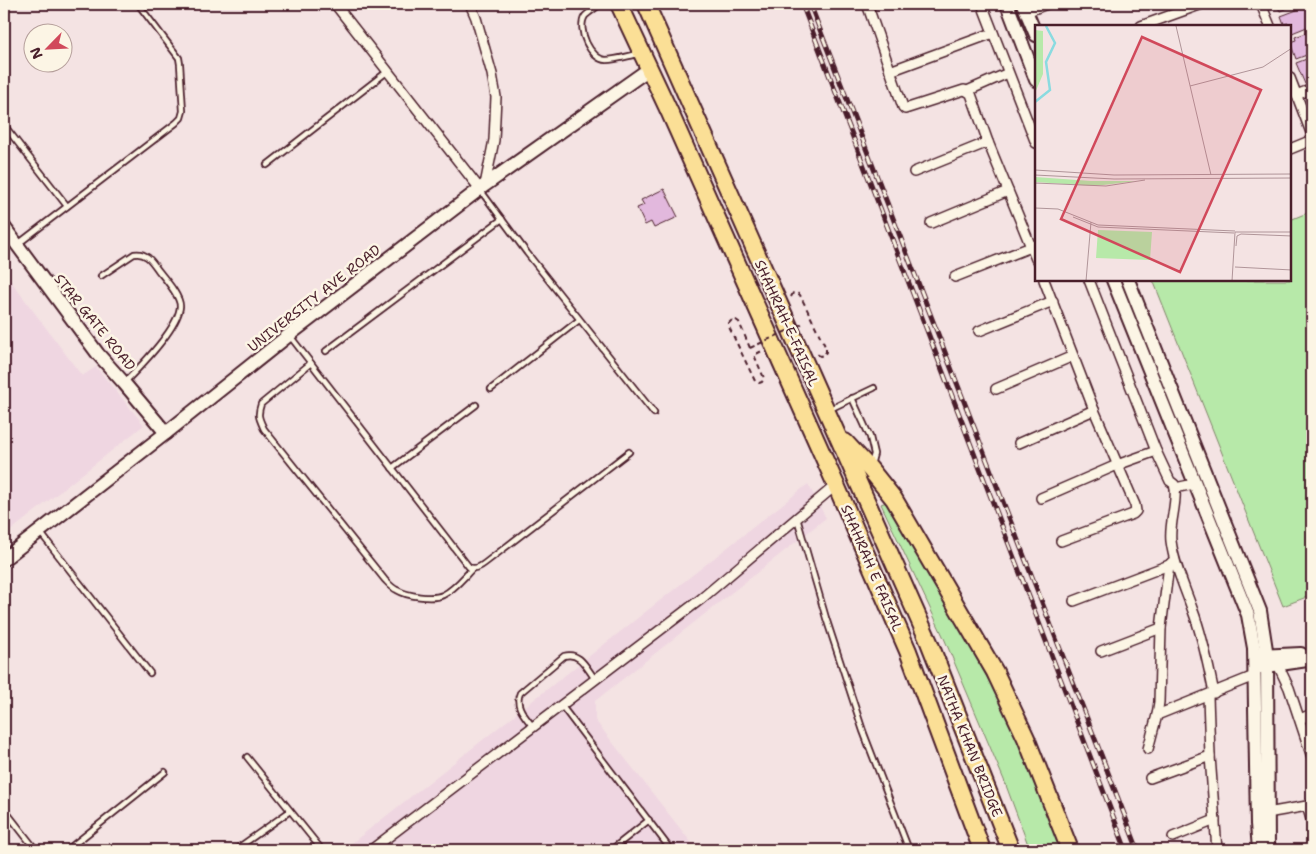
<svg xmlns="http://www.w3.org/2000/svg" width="1316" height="854" viewBox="0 0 1316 854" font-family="'Shantell Sans',sans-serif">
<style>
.built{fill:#efd6e1}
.green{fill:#b7e9a9;stroke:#80846a}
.building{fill:#e2b8dd;stroke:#4a1f2b}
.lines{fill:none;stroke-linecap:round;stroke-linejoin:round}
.lane-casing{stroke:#4a1f2b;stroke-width:8}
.street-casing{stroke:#4a1f2b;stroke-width:12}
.secondary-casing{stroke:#4a1f2b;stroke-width:16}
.highway-casing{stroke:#4a1f2b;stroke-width:20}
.path{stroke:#4a1f2b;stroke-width:2;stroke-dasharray:5 4;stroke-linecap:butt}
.lane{stroke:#fcf5e5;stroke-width:4.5}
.street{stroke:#fcf5e5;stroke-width:9}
.secondary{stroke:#fcf5e5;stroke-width:12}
.highway{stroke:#fbdf96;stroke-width:16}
.rail-casing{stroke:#4a1f2b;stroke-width:5}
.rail{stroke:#fcf5e5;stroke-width:3;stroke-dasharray:9;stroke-linecap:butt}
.path-bridge{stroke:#4a1f2b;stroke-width:2;stroke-dasharray:5 4;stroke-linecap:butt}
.labels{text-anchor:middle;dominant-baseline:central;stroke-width:5;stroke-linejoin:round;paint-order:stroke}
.street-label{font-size:14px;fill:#4a1f2b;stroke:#fcf5e5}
.inset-river{fill:none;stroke:#8adbe0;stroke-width:2.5}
.inset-road{fill:none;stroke:#b09599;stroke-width:1}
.view{fill:#d1495b;fill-opacity:0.15;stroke:#d1495b;stroke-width:2.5}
.inset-edge{fill:none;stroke:#4a1f2b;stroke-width:2.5}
</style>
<rect width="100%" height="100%" fill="#f4e3e3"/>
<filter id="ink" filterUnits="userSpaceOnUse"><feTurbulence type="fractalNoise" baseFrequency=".02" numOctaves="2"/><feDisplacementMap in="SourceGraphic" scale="10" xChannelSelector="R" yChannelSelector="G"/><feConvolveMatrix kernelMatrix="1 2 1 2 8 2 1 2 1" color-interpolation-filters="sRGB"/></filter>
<g filter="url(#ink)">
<g class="built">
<polygon points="4,272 82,376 96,367 144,425 4,536"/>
<polygon points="808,484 826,518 595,701 595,720 697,850 343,850"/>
<polygon points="4,832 18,850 4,850"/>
</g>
<g class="green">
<polygon points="1312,211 1312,595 1283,606 1153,280 1290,280 1290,220"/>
<polygon points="889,501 1023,742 1064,850 1030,850 1004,780 944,638 881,504"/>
</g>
<g class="building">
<polygon points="1276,4 1297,4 1280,11"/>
<polygon points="1310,5 1312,11 1312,25 1292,33 1288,23 1284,24 1281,16"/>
<polygon points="1312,31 1312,53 1296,59 1290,42 1296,40 1295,37"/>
<polygon points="1312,57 1312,81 1305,84 1296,63"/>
<polygon points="1312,94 1312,103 1309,104 1307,97"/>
<polygon points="664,189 678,217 654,228 651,222 645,225 637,208 644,205 641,200"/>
</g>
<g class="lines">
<defs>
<g id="lane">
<path d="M600,4C596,8 589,12 585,16C576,29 591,60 606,60C616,60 628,56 638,54"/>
<polyline points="4,125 67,206"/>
<polyline points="267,165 388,71"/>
<polyline points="481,191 527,253 654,413"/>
<polyline points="18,244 176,123 181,118 183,111 180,64 179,58 138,4"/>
<path d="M101,276L134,254C146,252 151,260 158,270C165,279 180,295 180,306C179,327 140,367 125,382"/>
<path d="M290,336L469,567C475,570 480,567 485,563L629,452"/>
<polyline points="326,351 502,219"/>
<path d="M311,363L261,404C257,416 259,418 264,429L385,580C388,583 392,588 397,590C407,596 432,600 443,595C455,589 463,578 472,569"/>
<polyline points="491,389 579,320"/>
<polyline points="852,398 870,437 874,454 871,465"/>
<polyline points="830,409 874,388"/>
<polyline points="392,468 476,405"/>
<polyline points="797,518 826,618 863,731 909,850"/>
<polyline points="40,532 150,673"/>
<polyline points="561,705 671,850"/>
<path d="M533,727C526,717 514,706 520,693L564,656C580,651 587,669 595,679"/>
<polyline points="247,757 322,850"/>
<polyline points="4,809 36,850"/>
<polyline points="67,850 165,772"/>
<polyline points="235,850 290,811"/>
<polyline points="611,850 649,820"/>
</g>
<g id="street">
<polyline points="335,4 480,189"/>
<polyline points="470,4 476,18 492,74 496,97 494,140 485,185"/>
<polyline points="867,4 903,107 905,109 964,90 967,91 1008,73"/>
<polyline points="982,4 1036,143"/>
<polyline points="1261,4 1270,26"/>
<polyline points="1026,12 1047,4"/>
<polyline points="1141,26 1202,4"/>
<polyline points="890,71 993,33"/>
<polyline points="1290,78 1312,135"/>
<polyline points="967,91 971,94 988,142 1036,259"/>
<polyline points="1296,95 1312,89"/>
<polyline points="1290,149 1312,140"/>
<polyline points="914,172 988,142"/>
<polyline points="931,223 1008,191"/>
<polyline points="955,277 1036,245"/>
<polyline points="1044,280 1094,410 1135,505 1136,511 1133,514 1061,541"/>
<polyline points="1089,280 1156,451 1170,481 1174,484 1175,488 1194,484"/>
<polyline points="979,331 1053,301"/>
<polyline points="996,389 1073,356"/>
<polyline points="1019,443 1094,410"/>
<path d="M1175,488C1177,505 1169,523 1171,541C1174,565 1185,588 1193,611C1203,637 1208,665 1214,693"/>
<polyline points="1041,498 1117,465 1156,451"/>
<polyline points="1074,601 1169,565 1172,562"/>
<polyline points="1101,651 1161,628"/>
<polyline points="1278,665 1289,688 1312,757"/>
<polyline points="1208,696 1210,756 1217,850"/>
<polyline points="1157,715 1254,676"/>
<polyline points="1300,719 1312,714"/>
<polyline points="1148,749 1157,715 1159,702 1161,628 1169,565"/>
<polyline points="1150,778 1210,756"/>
<polyline points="1307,806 1312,822"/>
<polyline points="1267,813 1307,806 1312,804"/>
<polyline points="1173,837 1215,820"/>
<polyline points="371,850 701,599 836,485"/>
</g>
<g id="secondary">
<polyline points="1007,4 1036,80"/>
<polyline points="1023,4 1036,35"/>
<polyline points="4,227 98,354 124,383 166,433"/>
<polyline points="1113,280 1248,615 1254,648 1257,824 1259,850"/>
<polyline points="1128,280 1260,611 1267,656 1268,850"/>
<polyline points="4,559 166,433 289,335 485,185 649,69"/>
<polyline points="1259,656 1301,654"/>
<polyline points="1261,667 1307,660 1312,658"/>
</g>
<g id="highway">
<polyline points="619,4 670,113 836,485 908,651 982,850"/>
<polyline points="646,4 929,642 1011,850"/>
<polyline points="845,442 870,469 894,499 995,672 1026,738 1070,850"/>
</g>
</defs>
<use href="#lane" class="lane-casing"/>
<use href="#street" class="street-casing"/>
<use href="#secondary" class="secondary-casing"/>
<use href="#highway" class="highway-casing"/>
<g class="path">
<polyline points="791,297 793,293 797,293 800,295 826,348 826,352 824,355 820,356 817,354"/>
<polyline points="750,348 739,322 736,320 732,320 729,323 729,327 755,381 759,383 762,382 764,378 754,355 762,351"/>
</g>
<use href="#lane" class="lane"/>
<use href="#street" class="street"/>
<use href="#secondary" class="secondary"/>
<use href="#highway" class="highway"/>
<defs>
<g id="rail">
<polyline points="802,4 1126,850"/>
<polyline points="810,4 1138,850"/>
</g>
</defs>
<use href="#rail" class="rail-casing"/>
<use href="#rail" class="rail"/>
<polyline class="path-bridge" points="750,348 802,324"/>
</g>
</g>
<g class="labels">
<g class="street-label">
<text transform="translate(314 298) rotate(-38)">UNIVERSITY AVE ROAD</text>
<text transform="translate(95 322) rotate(51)">STAR GATE ROAD</text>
<text transform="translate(787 323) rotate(66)">SHAHRAH-E-FAISAL</text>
<text transform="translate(872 568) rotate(67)">SHAHRAH E FAISAL</text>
<text transform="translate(970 746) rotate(68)">NATHA KHAN BRIDGE</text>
</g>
</g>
<g transform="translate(1035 25)">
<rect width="256" height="256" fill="#f4e3e3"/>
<path d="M0,5L8,6V49L0,68ZM0,152L56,156H102L60,161L0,157ZM63,205L117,207L115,235L61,233Z" fill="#b7e9a9"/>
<path class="inset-river" d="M0,77L15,65L11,37L20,18L11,1"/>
<path class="inset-road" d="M141,1L176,150M155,61L228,42L257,23M0,145L79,150L257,149M0,150L79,154L257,153M0,158L71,161L110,155M0,183L23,184L63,200L200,206M38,192L63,202L199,208M201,221L202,211L206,209L257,211M200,242L257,245M51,256L56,197M197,256L200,207H257"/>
<path class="view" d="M107,12L226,65L145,247L26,194Z"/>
<rect width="256" height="256" class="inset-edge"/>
</g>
<rect width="1316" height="854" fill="none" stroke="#fcf5e5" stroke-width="20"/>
<rect x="10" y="10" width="1296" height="834" fill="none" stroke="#4a1f2b" stroke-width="2" filter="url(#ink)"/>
<g transform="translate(48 48) rotate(246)"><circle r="24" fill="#fcf5e5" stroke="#b59f9b"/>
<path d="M0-4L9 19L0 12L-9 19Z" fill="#d1495b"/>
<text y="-8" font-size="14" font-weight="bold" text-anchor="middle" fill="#4a1f2b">N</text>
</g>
</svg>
